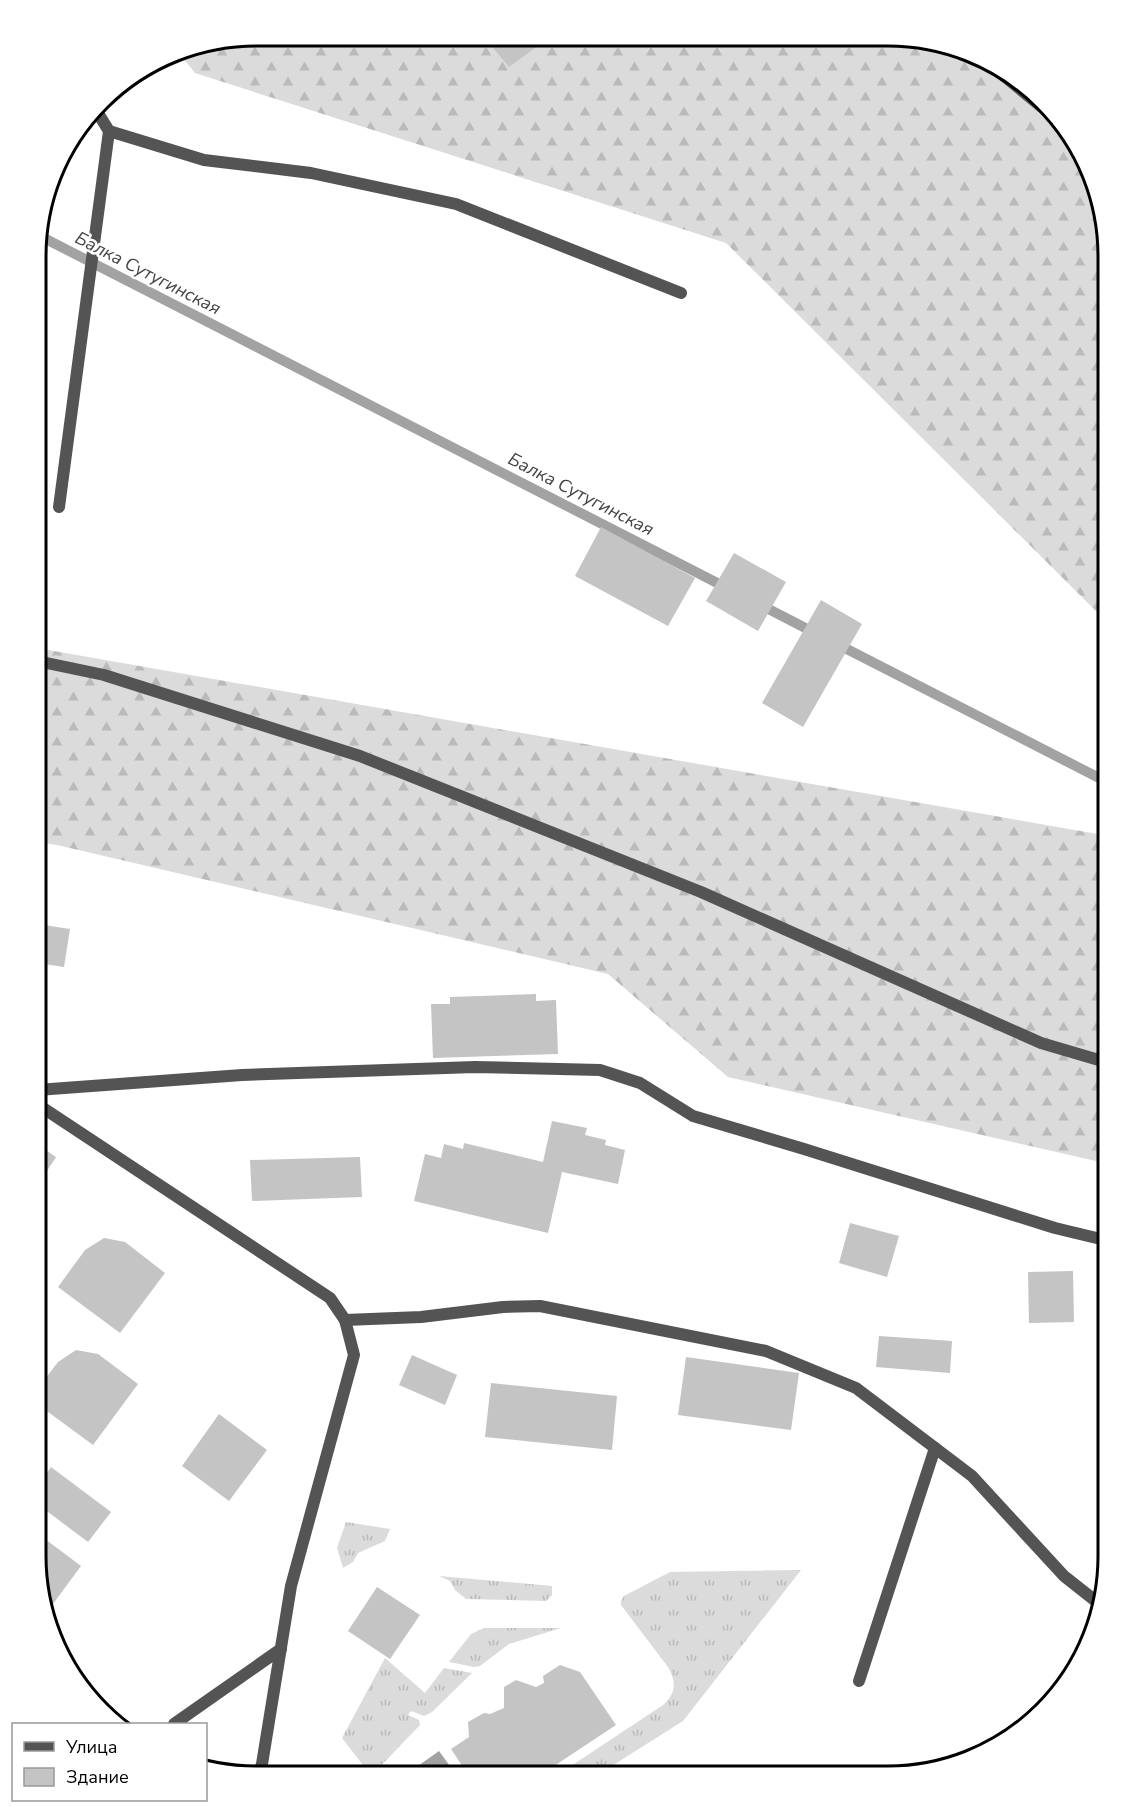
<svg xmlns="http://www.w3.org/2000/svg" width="1145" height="1813" viewBox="0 0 1145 1813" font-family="'Nunito Sans',sans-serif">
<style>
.grass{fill:url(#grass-tufts)}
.forest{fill:url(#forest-firs)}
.water{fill:#a2a2a2}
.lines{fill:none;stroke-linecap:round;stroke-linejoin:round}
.stream{stroke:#a2a2a2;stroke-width:10}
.building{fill:#c4c4c4}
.lane{stroke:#545454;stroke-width:12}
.street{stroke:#545454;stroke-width:12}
.labels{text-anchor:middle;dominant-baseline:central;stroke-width:5;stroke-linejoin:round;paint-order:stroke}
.water-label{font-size:18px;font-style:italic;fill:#434343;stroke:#fff}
.rim{fill:none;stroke:#000;stroke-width:3}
</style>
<defs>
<pattern id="grass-tufts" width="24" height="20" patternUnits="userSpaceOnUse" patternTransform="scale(1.5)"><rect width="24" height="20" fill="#dbdbdb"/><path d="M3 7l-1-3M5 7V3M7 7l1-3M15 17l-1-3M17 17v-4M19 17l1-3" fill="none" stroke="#bababa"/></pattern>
<pattern id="forest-firs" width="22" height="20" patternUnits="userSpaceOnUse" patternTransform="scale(1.5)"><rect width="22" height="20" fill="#dbdbdb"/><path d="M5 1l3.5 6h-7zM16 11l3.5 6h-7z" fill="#bababa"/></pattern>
</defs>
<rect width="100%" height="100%" fill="#fff"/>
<g class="grass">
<polygon points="346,1522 390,1529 385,1541 358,1553 353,1562 343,1568 337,1548"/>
<path d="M801,1570L683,1721L596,1776H556L663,1705C676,1693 677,1683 668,1667L621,1605V1601L624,1596L670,1572Z"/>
<polygon points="439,1576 552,1586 552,1595 546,1601 466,1599 455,1590 450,1581"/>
<polygon points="484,1628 561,1628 509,1644 480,1666 474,1667 449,1662 471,1634"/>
<polygon points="385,1658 425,1693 444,1668 472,1673 432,1712 424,1716 411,1711 408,1715 419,1720 420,1725 373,1774 366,1769 342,1738"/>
</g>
<g class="forest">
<polygon points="257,36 917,38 973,53 1023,82 1092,172 1109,257 1109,624 726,243 195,73 178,52"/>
<polygon points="37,648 1109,836 1109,1164 728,1077 608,974 57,845 37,842"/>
</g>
<polygon class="water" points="439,1751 452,1769 442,1776 404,1776"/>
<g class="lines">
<g class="stream">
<polyline points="38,235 729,589"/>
<polyline points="759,604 817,634"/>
<polyline points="837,644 1109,783"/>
</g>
</g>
<g class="building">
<polygon points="484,37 550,37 509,67"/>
<polygon points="601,527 695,578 668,626 575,576"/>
<polygon points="734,553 786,582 758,631 706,601"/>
<polygon points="821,600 862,624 803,727 762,703"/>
<polygon points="37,924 70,929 64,967 37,963"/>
<polygon points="536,994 536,1001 556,1000 558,1054 433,1058 431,1004 450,1004 450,997"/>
<polygon points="552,1121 587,1128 585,1135 606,1140 605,1145 625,1150 618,1184 562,1172 548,1233 414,1201 425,1154 441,1158 444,1144 463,1149 464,1143 543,1162"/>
<polygon points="37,1144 56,1157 37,1186"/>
<polygon points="360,1157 362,1197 252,1201 250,1160"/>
<polygon points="850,1223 899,1236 887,1277 839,1263"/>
<polygon points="104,1238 125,1242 165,1273 120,1333 58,1287 85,1250"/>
<polygon points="1073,1271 1074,1322 1029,1323 1028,1272"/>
<polygon points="879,1336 952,1341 950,1373 876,1367"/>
<polygon points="76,1350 98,1354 138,1384 93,1445 36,1403 36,1391 58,1362"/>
<polygon points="412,1355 457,1375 445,1405 399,1385"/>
<polygon points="686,1357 799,1373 791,1430 678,1415"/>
<polygon points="491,1383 617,1396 612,1450 485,1437"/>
<polygon points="219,1414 267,1450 229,1501 182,1466"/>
<polygon points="51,1467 111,1512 88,1542 36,1503 36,1488"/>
<polygon points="36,1535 41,1536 81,1566 47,1612 36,1556"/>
<polygon points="377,1587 420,1615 390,1659 348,1631"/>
<polygon points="560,1665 580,1672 616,1725 539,1776 457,1776 465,1770 451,1749 469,1737 468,1722 484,1713 490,1714 504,1708 504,1687 516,1680 536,1687 544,1683 543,1676"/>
</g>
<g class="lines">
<g class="lane">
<polyline points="986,61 1042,107"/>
<polyline points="96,110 109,131 204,160 311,173 456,204 681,293"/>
<polyline points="59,507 109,131"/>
<polyline points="37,1090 242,1075 475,1067 600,1070 640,1083 693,1116 804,1149 1055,1228 1109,1241"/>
<polyline points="37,1104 330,1298 345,1320 354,1355 291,1586 262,1764 258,1775"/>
<polyline points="345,1320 421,1317 503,1307 540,1306 766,1351 856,1388 972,1476 1064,1576 1102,1606"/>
<polyline points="859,1681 935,1448"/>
<polyline points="174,1724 281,1649"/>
</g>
<polyline class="street" points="37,661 104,675 360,756 701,892 1041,1043 1109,1063"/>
</g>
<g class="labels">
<g class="water-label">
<text transform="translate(148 273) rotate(27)">Балка Сутугинская</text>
<text transform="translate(581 494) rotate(27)">Балка Сутугинская</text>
</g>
</g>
<path d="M0 0H1145V1813H0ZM256 46H888A210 210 0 0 1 1098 256V1556A210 210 0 0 1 888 1766H256A210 210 0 0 1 46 1556V256A210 210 0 0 1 256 46Z" fill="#fff" fill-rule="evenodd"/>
<path class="rim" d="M256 46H888A210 210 0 0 1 1098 256V1556A210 210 0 0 1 888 1766H256A210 210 0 0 1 46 1556V256A210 210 0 0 1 256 46Z"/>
<rect x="12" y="1723" width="195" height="78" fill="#ffffff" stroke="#999999" stroke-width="1.5"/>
<rect x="24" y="1742" width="30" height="9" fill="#545454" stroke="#999999" stroke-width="1.5"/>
<text x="66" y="1753" font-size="18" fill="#000000">Улица</text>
<rect x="24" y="1768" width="30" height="18" fill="#c4c4c4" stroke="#999999" stroke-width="1.5"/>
<text x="66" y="1783" font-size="18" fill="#000000">Здание</text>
</svg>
